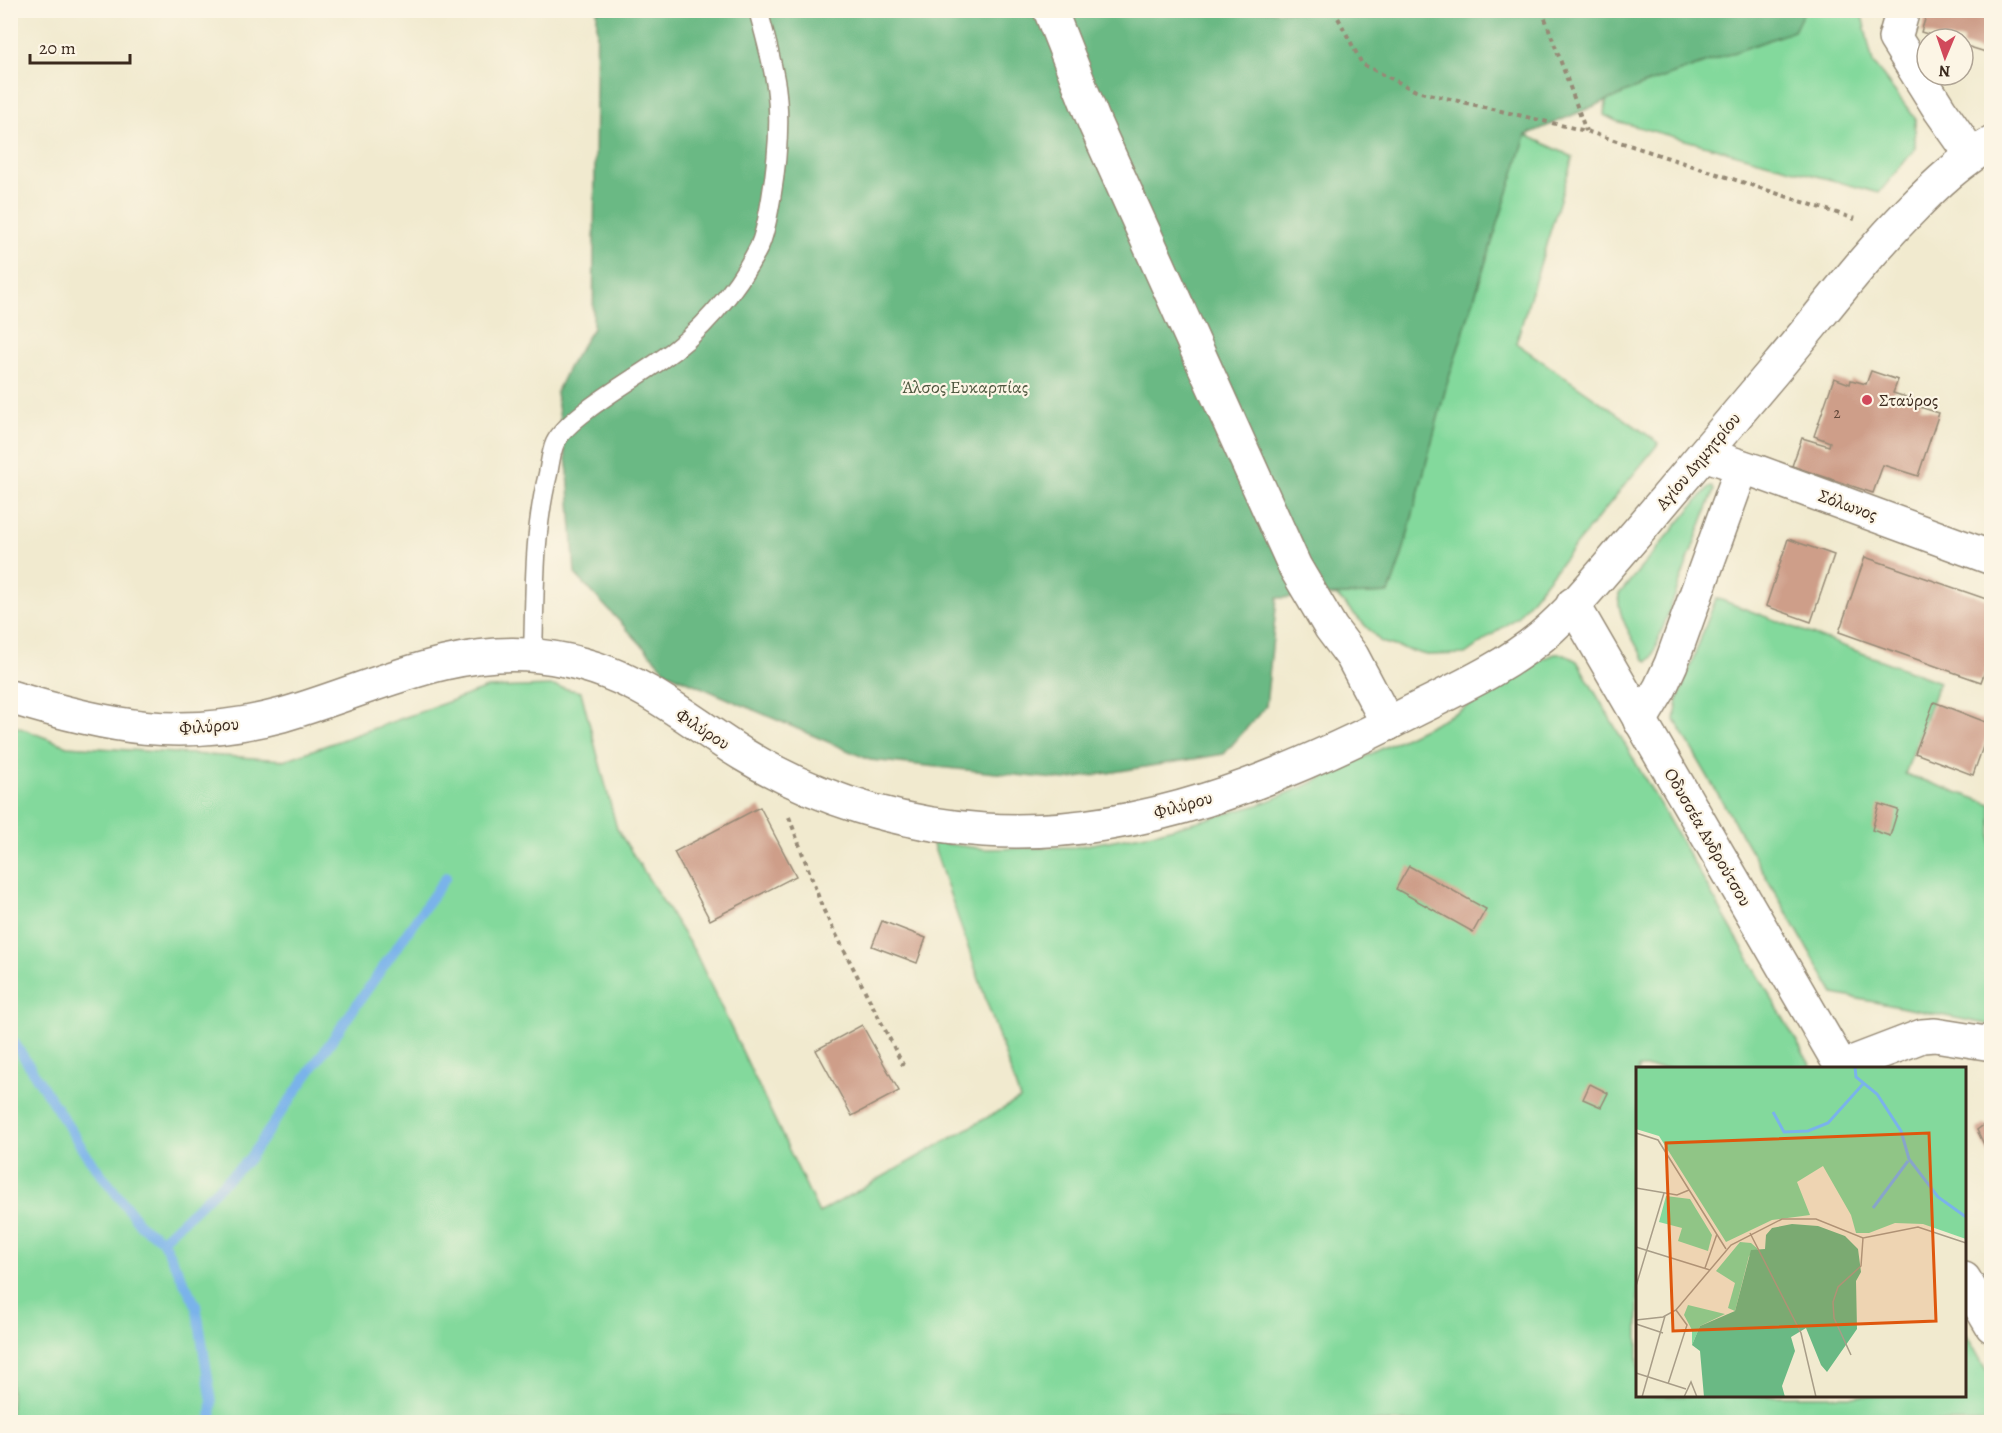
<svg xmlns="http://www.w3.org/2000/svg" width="2002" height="1433" viewBox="0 0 2002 1433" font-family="Alegreya,serif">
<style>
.green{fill:#83d99c;stroke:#5f825d;stroke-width:1.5}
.forest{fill:#6ab984;stroke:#527251;stroke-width:1.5}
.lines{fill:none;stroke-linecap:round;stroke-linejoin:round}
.stream{stroke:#7ab3ea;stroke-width:10}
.building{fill:#ce9e89}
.service-casing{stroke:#968a76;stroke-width:21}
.minor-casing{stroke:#968a76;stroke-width:36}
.path{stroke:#968a76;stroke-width:4;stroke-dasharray:4.5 4.5;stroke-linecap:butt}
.service{stroke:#fff;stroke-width:18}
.minor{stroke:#fff;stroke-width:33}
.poi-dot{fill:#d1495b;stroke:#fcf5e5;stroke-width:2}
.labels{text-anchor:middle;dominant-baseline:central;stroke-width:4.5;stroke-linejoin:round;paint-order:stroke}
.number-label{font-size:15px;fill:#604739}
.park-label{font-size:18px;fill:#4d563e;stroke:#fcf5e5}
.poi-label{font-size:18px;fill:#3b2a1e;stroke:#fcf5e5;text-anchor:start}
.street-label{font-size:18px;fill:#3b2a1e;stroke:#fcf5e5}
.inset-river{fill:none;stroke:#7ab3ea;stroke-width:3}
.inset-road{fill:none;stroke:#a89d88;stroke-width:1.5}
.view{fill:#df570d;fill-opacity:0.15;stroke:#df570d;stroke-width:3}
.inset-edge{fill:none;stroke:#3b2a1e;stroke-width:3}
</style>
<rect width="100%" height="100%" fill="#fcf5e5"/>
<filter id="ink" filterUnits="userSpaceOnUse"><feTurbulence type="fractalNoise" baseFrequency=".0167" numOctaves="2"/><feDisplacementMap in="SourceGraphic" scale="12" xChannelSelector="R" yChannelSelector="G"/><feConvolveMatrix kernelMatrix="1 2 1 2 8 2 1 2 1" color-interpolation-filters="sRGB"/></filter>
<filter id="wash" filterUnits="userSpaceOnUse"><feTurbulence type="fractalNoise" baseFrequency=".008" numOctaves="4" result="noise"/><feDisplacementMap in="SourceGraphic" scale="24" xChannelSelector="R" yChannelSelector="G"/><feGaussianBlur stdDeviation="1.35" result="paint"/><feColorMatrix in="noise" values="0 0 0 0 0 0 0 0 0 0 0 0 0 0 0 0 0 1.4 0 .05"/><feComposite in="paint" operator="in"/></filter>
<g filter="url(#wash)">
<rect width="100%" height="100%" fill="#f1eacf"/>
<g class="green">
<polygon points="1804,11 1861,11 1873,63 1915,118 1915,149 1879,193 1616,121 1604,115 1607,98 1794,31"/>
<polygon points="1526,135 1573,157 1516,343 1659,443 1517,617 1465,654 1426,655 1381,642 1336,595 1389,593 1403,552 1446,387"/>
<path d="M1712,487L1714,490L1652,657L1648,661L1644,659C1634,640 1616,616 1619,594L1708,488Z"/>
<polygon points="1716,598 1939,682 1905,774 1991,804 1991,1025 1834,994 1675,720 1678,699"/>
<polygon points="1555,654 1564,654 1577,661 1812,1068 1638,1068 1638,1396 1964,1396 1965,1332 1991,1379 1991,1422 11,1422 10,724 67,746 285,760 487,688 553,686 581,692 617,829 695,952 819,1213 1020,1099 932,842 985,849 1075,847 1158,832 1258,805 1305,786 1457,712 1493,692 1542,659"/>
</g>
<polygon class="forest" points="597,11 1804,11 1794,31 1648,83 1526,135 1446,387 1403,552 1389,593 1277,598 1266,706 1224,754 1065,780 870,760 668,673 575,574 568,472 556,393 569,366 593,328"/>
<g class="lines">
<g class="stream">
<polyline points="10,1036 88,1157 141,1226 162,1240 196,1305 212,1402 211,1422"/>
<polyline points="162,1240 248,1160 446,877"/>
</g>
</g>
<g id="blocks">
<g class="building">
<polygon points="1928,10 1992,10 1992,54 1963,45 1963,39 1944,39 1921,32"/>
<polygon points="1871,371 1898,380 1893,393 1922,402 1920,407 1939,413 1918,476 1883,465 1873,493 1792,466 1802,438 1829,446 1830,442 1814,436 1834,378 1850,384 1851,380 1866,384"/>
<polygon points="1788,539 1834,555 1811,622 1766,606"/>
<polygon points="1865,557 1992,601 1992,653 1981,682 1839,632"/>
<polygon points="1934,702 1991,724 1973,775 1915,753"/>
<polygon points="1879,804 1898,810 1890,836 1872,830"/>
<polygon points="760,807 796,876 710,920 674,852"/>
<polygon points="1409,866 1486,909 1473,932 1396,889"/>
<polygon points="882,921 926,938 917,963 872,946"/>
<polygon points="862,1025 899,1091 852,1116 816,1050"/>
<polygon points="1590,1084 1608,1093 1601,1107 1583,1099"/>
<polygon points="1985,1124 1990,1128 1992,1125 1992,1161 1977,1130"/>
</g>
</g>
</g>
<g filter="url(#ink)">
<use href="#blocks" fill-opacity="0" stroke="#968a76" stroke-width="1.5"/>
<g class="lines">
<defs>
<path id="service" d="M533,655C535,594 533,533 548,474C550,464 551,452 555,443C567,417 633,380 658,362C700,334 736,292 759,247C766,232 768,215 771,199C777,163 781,122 776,86C772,60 765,35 758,10"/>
<g id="minor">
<polyline points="1050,10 1095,124 1295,567 1331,628 1352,656 1388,724"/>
<polyline points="1903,10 1895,38 1940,110 1971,154"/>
<polyline points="1704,454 1758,472 1992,558"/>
<polyline points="1573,604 1842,1068"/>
<path d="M10,697C107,727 182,742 282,715C364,692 452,645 539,656C576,660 615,673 648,692C681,711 711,735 744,755C817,799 900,824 984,830C1136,840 1281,779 1413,711C1457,689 1504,668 1542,636C1577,606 1606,568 1636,534C1683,478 1730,423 1777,367C1822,314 1863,258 1912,209C1937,183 1961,161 1992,143"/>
<polyline points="1640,721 1660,688 1671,664 1742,467"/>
<polyline points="1841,1067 1922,1036 1935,1035 1992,1044"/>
<polyline points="1964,1279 1992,1326"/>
</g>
</defs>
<use href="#service" class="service-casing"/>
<use href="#minor" class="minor-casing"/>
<g class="path">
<polyline points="1334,10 1362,64 1416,91 1586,131 1855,219"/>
<polyline points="1542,10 1586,131"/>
<polyline points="789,817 823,909 903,1065"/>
</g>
<use href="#service" class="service"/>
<use href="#minor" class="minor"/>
</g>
</g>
<circle class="poi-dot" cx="1867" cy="400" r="6"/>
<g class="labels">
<g class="number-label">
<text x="1837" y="413">2</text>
</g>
<g class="park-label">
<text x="965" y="387">Άλσος Ευκαρπίας</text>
</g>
<g class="poi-label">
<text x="1879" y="400">Σταύρος</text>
</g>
<g class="street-label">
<text transform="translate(1698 461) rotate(-50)">Αγίου Δημητρίου</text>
<text transform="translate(1848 505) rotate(20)">Σόλωνος</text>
<text transform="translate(209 726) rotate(-5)">Φιλύρου</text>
<text transform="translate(703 729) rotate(33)">Φιλύρου</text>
<text transform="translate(1183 805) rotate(-16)">Φιλύρου</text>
<text transform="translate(1708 837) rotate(60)">Οδυσσέα Ανδρούτσου</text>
</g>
</g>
<g transform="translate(1636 1067)">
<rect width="330" height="330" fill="#f1eacf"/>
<path d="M0,0H330V172L287,157L259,156L233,166H220L215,148L187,99L161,115L174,148L136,153L90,175L23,69L0,62ZM30,129L54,132L76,168L72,184L42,174L46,161L23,155ZM104,175L115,176L122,182L113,189L99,244L92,241L99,216L80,204ZM52,238L89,247L64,259L56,278V263L48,248Z" fill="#83d99c"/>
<path d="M156,157L182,159L209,169L222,182L225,205L220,214L221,262L191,305L185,298L170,261L155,270L159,284L146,319L149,330H68L64,284L56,278L64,259L99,244L115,183L129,182L130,168L136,161Z" fill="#6ab984"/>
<path class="inset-river" d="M219,0L220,10L241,27L265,64L273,92L302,130L330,150M137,45L148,65L172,64L192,56L227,17M237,141L272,94"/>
<path class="inset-road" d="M0,66L22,73L90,182M0,121L41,128L53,123M114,166L165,266L180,330M0,180L74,203M69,201L81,167M0,219L28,126M0,253L27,250L40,243L95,178L146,152H180L227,171L282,160L330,176M0,257L27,266M215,288L198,251L197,235L202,220L225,199L227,171M0,306L50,322M32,317L51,258L40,243M6,330L29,249M48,330L55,315L61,330"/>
<path class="view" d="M293,66L300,254L37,264L30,76Z"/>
<rect width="330" height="330" class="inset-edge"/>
</g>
<rect width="2002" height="1433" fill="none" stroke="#fcf5e5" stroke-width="36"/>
<g transform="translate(1945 57) rotate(182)"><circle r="28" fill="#fcf5e5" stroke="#afa495" stroke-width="1.5"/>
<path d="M0-4.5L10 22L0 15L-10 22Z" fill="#d1495b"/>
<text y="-9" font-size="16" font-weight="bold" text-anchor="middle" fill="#3b2a1e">N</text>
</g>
<path d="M30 54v9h100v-9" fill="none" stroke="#3b2a1e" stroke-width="3"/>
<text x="39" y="54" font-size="18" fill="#3b2a1e" stroke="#fcf5e5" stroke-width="4.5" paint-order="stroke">20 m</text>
</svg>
